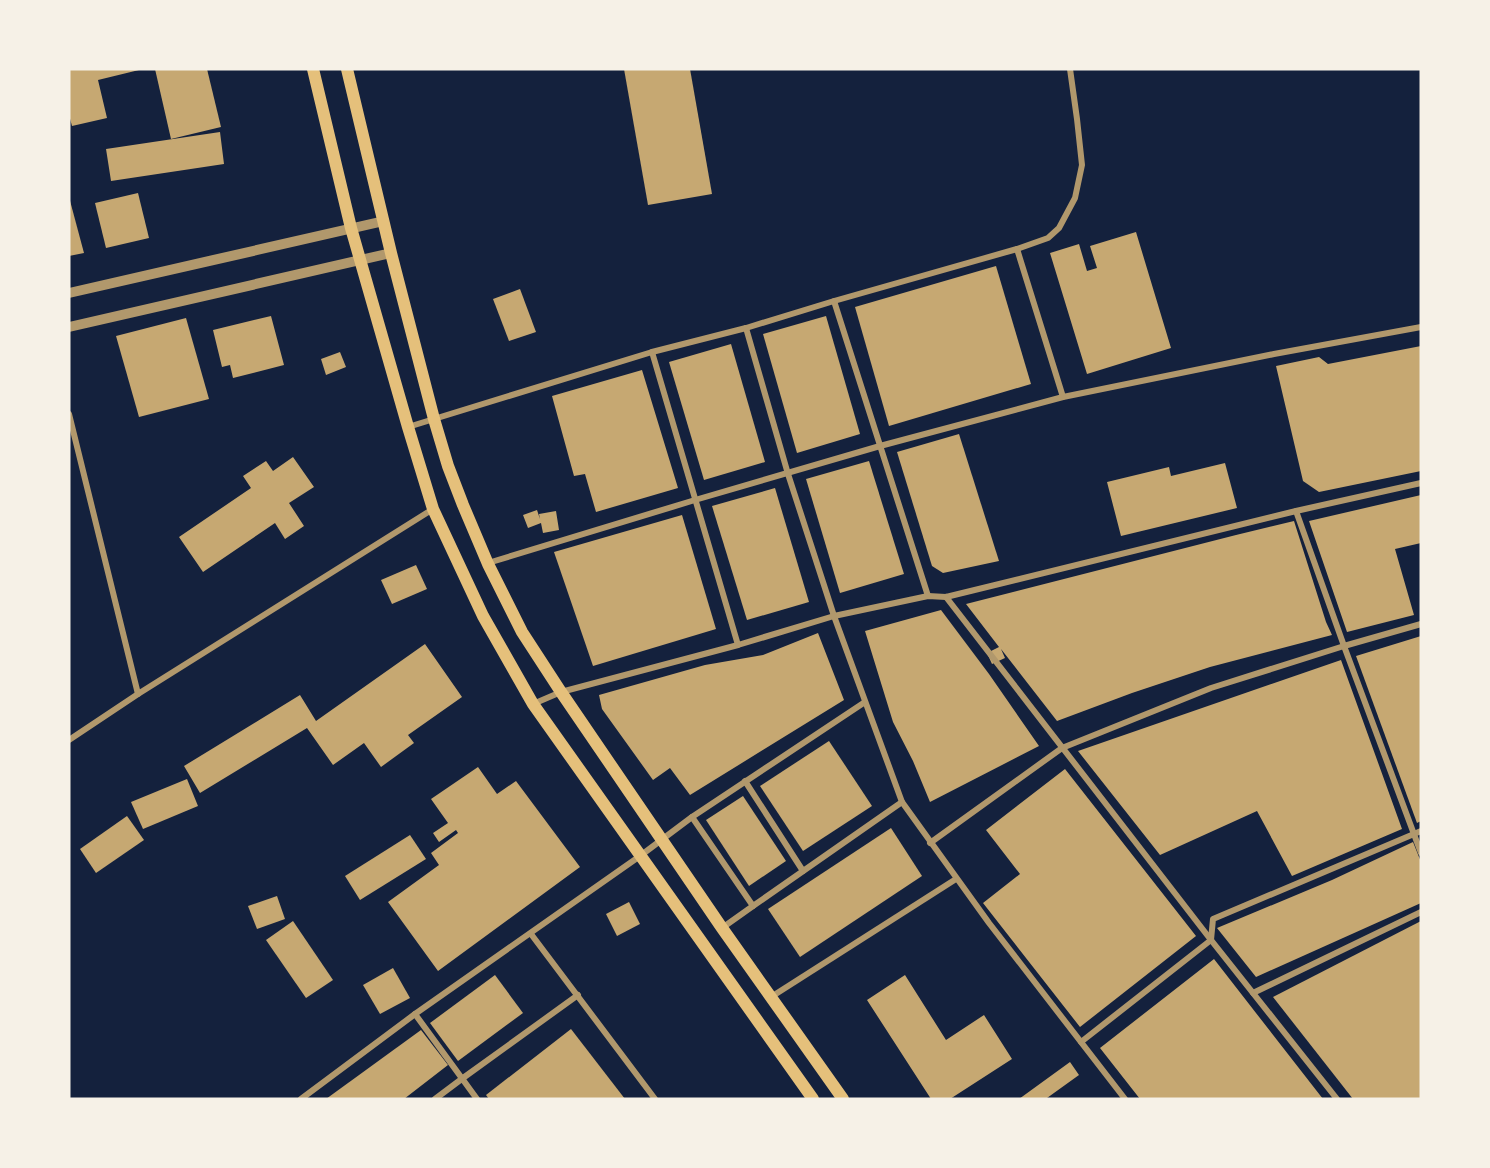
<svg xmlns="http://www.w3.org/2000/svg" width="1490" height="1168" viewBox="0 0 1490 1168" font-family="Lato,sans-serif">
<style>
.building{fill:#c6a872}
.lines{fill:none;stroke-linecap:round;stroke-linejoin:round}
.minor{stroke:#b1986c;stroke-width:6}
.tertiary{stroke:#b1986c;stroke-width:10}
.secondary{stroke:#e5c07b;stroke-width:12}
</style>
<rect width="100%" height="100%" fill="#14213d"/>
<g class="building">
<polygon points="69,69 139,69 139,70 98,80 107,118 72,126 69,115"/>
<polygon points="155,69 207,69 221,127 171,139"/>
<polygon points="624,69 690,69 712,194 648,205"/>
<polygon points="220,132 224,164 111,181 106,149"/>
<polygon points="138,193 149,238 106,248 95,203"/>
<polygon points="69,197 84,253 69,256"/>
<polygon points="1136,232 1171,348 1087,374 1050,253 1079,244 1087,271 1097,268 1090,246"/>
<polygon points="996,266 1031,384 889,426 855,307"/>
<polygon points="520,289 536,332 509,341 493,299"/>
<polygon points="271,316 284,365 233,378 230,365 222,367 213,330"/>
<polygon points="826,316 860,434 797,453 763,334"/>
<polygon points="186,318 209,399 139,417 116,336"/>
<polygon points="731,344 765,462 704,480 669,362"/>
<polygon points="1421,346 1421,471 1319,492 1303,481 1276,366 1319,357 1328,364"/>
<polygon points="340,352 346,367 326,375 321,359"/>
<polygon points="642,370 678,488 596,512 585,474 574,476 552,396"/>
<polygon points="959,434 999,561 943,573 932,566 897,452"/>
<polygon points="293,457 314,487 289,503 304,526 285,539 275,523 203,572 179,537 251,488 243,476 266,461 273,471"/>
<polygon points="869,461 904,574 840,593 806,479"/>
<polygon points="1225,463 1237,508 1121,536 1107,482 1169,467 1171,476"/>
<polygon points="775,488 809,602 747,620 712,506"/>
<polygon points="1421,495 1421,543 1395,549 1414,615 1347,632 1309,521"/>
<polygon points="537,510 540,519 539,514 556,511 559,530 543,533 541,523 528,528 523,515"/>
<polygon points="682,515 716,629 593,666 554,552"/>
<polygon points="1294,521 1326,622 1332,635 1210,667 1132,693 1057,721 1001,649 1005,658 992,664 987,653 999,647 966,604 1236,535"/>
<polygon points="416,565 427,589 392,604 381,580"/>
<polygon points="941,610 989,674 1039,746 930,802 913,761 893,722 865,631"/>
<polygon points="818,633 844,700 690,795 670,768 653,780 602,709 599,695 705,665 763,655"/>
<polygon points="1421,636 1421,821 1417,823 1356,656"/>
<polygon points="425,644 462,697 408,735 414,743 381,767 364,743 333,765 307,728 200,793 184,766 300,695 316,721"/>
<polygon points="1341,660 1402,829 1292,876 1257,811 1160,855 1078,751"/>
<polygon points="829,741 872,806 803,851 760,786"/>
<polygon points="478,767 497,794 516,781 580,867 438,971 388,902 439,865 431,853 458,833 456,830 439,842 433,833 448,823 431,799"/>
<polygon points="1065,769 1196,936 1080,1027 983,903 1020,874 986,830"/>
<polygon points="187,779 198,806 143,829 131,802"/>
<polygon points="743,796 786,861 749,886 706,820"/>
<polygon points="127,816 144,840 96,873 80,849"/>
<polygon points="891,828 922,876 800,957 768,909"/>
<polygon points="410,835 426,859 360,900 345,876"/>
<polygon points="1413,842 1421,862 1421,903 1256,977 1217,928 1332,880"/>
<polygon points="277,896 285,919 257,929 248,906"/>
<polygon points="629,902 640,924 617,936 606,914"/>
<polygon points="293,921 333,980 306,998 266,940"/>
<polygon points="1421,921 1421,1099 1353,1099 1273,997"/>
<polygon points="1214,959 1277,1040 1323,1099 1140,1099 1100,1048"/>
<polygon points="393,968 410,998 380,1014 363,985"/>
<polygon points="495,975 523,1013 458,1061 430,1023"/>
<polygon points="905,975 946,1040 984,1015 1012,1059 950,1099 931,1099 867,1000"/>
<polygon points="571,1029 625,1099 489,1099 486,1095"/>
<polygon points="421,1030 448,1065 404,1099 326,1099"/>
<polygon points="1070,1062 1079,1075 1047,1098 1048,1099 1019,1099"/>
</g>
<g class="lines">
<g class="minor">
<polyline points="1017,249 1063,397"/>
<polyline points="834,301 928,596"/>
<polyline points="746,328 788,474 834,616 902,802 989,923 1125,1099"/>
<polyline points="652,352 738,645"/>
<polyline points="69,414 138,694"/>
<polyline points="408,427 652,352 746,328 834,301 1017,249 1048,238 1059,228 1075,198 1082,165 1077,119 1070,69"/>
<polyline points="1296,511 1344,646 1421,853"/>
<polyline points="488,563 695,500 880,446 1063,397 1274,354 1421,327"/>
<polyline points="946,597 1211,940 1337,1099"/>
<polyline points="533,704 561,692 738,645 834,616 928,596 946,597 1296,511 1421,483"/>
<polyline points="69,740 138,694 433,509"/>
<polyline points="745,781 803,871"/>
<polyline points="692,817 753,906 902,802"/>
<polyline points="930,843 1062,748 1211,688 1344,646 1421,624"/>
<polyline points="722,928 753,906"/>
<polyline points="531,934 655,1099"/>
<polyline points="1253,993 1421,912"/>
<polyline points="771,997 956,879"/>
<polyline points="415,1014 477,1099"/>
<polyline points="1081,1042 1211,940 1213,919 1421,831"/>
<polyline points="301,1099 415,1014 640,856 692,817 865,702"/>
<polyline points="435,1099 463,1078 578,995"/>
</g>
<g class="tertiary">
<polyline points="69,293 384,221"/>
<polyline points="69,327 391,253"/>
</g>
<g class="secondary">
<polyline points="313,69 351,228 408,427 433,509 483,616 533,704 813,1099"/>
<polyline points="347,69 391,253 434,419 448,466 463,505 488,564 522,632 561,692 722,928 843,1099"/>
</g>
</g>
<rect width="1490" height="1168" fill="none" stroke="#f6f1e7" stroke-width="141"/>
</svg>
